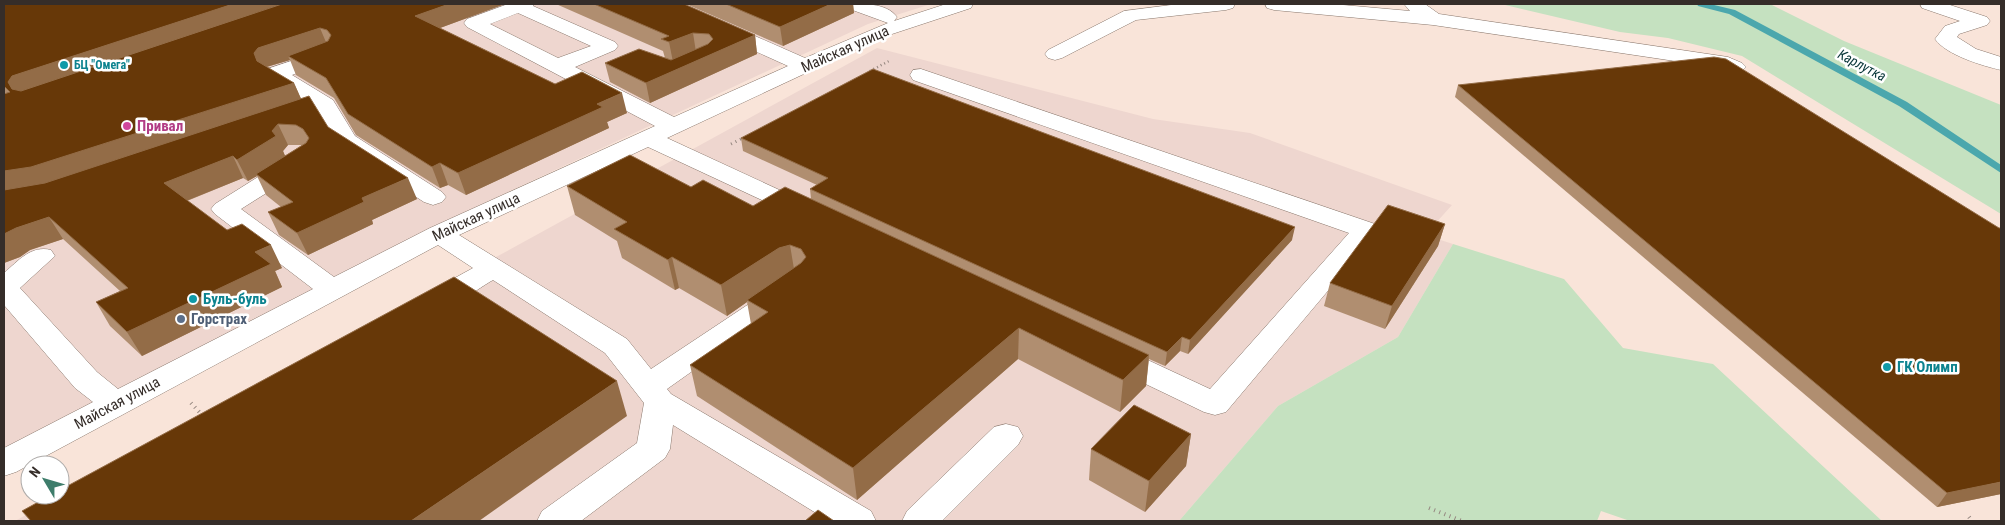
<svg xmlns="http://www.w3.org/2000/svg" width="2005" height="525" viewBox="0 0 2005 525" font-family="'Roboto Condensed',sans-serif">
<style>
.commercial{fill:#eed6cf}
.green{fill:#c5e1c0}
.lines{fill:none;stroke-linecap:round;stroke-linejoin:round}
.stream{fill:#4ba7ad;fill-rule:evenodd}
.minor-casing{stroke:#8a786d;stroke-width:1}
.path-far2{stroke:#94867f;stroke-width:2.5;stroke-dasharray:1 3;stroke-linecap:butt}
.path-far1{stroke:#94867f;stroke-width:3;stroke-dasharray:1 4;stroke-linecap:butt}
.path{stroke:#94867f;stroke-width:4;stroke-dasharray:1 4.5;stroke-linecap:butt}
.minor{fill:#fff;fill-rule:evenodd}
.wall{fill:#b08e70;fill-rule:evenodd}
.shaded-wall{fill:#936c47}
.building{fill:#673808;stroke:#936c47}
.culture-dot{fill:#0f9aa8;stroke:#fff;stroke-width:2}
.hotel-dot{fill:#d1479c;stroke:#fff;stroke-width:2}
.service-dot{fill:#5c6f8a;stroke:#fff;stroke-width:2}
.labels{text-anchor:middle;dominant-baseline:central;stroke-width:5;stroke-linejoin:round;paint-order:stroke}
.far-culture-label{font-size:12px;font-weight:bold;fill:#0d838f;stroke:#fff;text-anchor:start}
.far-water-label{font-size:14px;font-style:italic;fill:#0a373a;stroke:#fff}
.street-label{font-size:15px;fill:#352d29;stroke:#fff}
.hotel-label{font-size:15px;font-weight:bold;fill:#b23c85;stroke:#fff;text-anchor:start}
.culture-label{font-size:15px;font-weight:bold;fill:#0d838f;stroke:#fff;text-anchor:start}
.service-label{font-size:15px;font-weight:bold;fill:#4e5e75;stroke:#fff;text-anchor:start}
</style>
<rect width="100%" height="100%" fill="#f9e4d9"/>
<g class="commercial">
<polygon points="4,4 931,4 868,24 429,229 4,450"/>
<polygon points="877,48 1153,119 1250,133 1452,205 1425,235 1453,244 1398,337 1278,406 1179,521 15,521"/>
</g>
<g class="green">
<polygon points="1501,4 1770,4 1844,41 2001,105 2001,214 1742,56 1668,38 1620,32"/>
<polygon points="1453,244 1564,279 1623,348 1713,364 1882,521 1630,521 1601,511 1597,521 1179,521 1278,406 1398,337"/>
</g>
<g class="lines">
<polygon class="stream" points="1697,4 1710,4 1735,10 1907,102 2001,165 2001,173 1899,106 1729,14 1698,6"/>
<defs>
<g id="minor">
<path d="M508,4H534L533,6L615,42L618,46L615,50L575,67L674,117L788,66L660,8L658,4H682L805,58L888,23L847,8L845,4C861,4 886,2 897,17L894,21L946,4H973L971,8L883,37L667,138L814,206L818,211L814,216L805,219L796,216L648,147L459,235L627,339L651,369L770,290L780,287L790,290L794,296L790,302L667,389L671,394L871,511L876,521H829L673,425L670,449L665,458L581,521H537L542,511L637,443L644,403L605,353L493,280C472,292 446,315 422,308L418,302L422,296L473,268L438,245L16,472L4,476V448L93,402L75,388L4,305V273C18,261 31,245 51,250L55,256L20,288L97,372L118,389L313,289L215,214L211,209L215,204L285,160L294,158L303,160L306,165L303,170L241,209L334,277L430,228L655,126L467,27L464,23L467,19ZM518,13L591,46L558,58L490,24Z"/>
<polygon points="1179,4 1235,4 1233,8 1226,10 1136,20 1062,58 1055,60 1048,58 1045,54 1048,50 1124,11"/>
<polygon points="1265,4 1332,4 1410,11 1404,4 1425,4 1439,14 1728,57 1742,63 1746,67 1742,71 1735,73 1722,68 1433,25 1274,10 1267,8"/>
<path d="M1920,4H1947L1987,17L1990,21L1987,25L1959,34L1957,37L1976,49L2001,57V70C1983,66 1946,55 1935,39L1945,26L1960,21L1922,8Z"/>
<polygon points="327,49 334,51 337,55 334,59 292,75 333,100 355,136 442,192 446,197 442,202 433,205 424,202 338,146 319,114 282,126 274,124 271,119 274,114 307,103 267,79 264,74 267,69"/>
<polygon points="921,69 1375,224 1379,230 1226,412 1215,415 1204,412 1102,363 1098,356 1102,349 1113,346 1124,349 1210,389 1349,233 913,80 910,75 913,70"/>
<polygon points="1006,424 1018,427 1023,436 1018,445 942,521 902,521 907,511 994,427"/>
</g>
</defs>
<use href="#minor" class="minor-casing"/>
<g class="path-far2">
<polyline points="870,71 891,60"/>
<polyline points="741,139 743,138"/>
</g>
<polyline class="path-far1" points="731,144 743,138"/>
<g class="path">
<polyline points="191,403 204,417"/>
<polyline points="1429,508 1462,521"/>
<polyline points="1969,517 1972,521"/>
</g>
<use href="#minor" class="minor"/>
</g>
<g class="wall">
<path d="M4,4H505L440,28L555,84L627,113L607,122L609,128L466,195L448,185L440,188L356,135L334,98L296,75L290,60L267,67L294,83L301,99L328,127L417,199L372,220L373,224L308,255L279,235L268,212L281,207L266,195L257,176L248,181L243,178L187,201L227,230L282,268L275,271L282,287L142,356L110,326L96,302L120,291L63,239L30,250L20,257L4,263ZM288,145H302L285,156L283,151Z"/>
<polygon points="556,4 684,4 755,35 757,54 650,103 610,82 605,63 665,58 663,51"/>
<polygon points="686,4 853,4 854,13 783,46"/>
<polygon points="1458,85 2001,494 1937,507 1455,97"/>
<polygon points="741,138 1292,240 1188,354 1180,351 1165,366 1149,359 1146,386 1120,412 1018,359 857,500 697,396 690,365 751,324 747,302 727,316 679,288 675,290 622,258 617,241 575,215 567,186 691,187 753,206 811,199 810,189 817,185 743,151"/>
<polygon points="1445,224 1438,246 1385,329 1324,306 1330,283"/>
<polygon points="1191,434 1186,466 1145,512 1089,480 1091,449"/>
</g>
<g class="shaded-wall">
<polygon points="233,4 296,4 25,110 8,82 12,76"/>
<polygon points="449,4 505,4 421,35 415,16"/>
<polygon points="831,4 853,4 854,13 783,46 780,27"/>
<polygon points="320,28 328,47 288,56 290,60 266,67 262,73 254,53 258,48"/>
<polygon points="693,33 696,52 673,62 669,42"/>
<polygon points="755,35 757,54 650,103 646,83"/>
<polygon points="294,83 303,103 45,189 4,195 4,171"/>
<polygon points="622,93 627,113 607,122 609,128 466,195 458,173 597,104"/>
<polygon points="278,124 288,145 283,151 286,158 256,174 257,176 248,181 237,160 272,131"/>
<polygon points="233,156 243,178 176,205 164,183"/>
<polygon points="440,163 448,185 440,188 432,167"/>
<polygon points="408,178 417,199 372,220 373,224 308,255 297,233 362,198"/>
<polygon points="49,217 63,239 30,250 20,257 4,263 4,234 16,228"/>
<polygon points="1445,224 1438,246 1385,329 1392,306"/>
<polygon points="1295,227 1292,240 1188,354 1190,340"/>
<polygon points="271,245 282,268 275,271 282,287 142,356 127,332 255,252"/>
<polygon points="790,245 795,275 747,300 747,302 727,316 721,285 779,248"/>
<polygon points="672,257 679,288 675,290 668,260"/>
<polygon points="1019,328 1018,359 857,500 853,468"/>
<polygon points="1182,337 1180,351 1165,366 1167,352"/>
<polygon points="1149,355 1146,386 1120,412 1123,380"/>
<polygon points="617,381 627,416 479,521 411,521"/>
<polygon points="1191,434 1186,466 1145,512 1149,481"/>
<polygon points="2001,482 2001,494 1937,507 1947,493"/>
</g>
<g class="building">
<polygon points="4,4 233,4 12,76 8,82 12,89 21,91 282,4 449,4 415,16 555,84 582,72 622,93 597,104 603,107 458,173 440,163 432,167 348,114 326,78 288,56 328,41 331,35 327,30 320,28 258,48 254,53 257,61 294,83 31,167 4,171 4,94 10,92 4,86"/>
<polygon points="594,4 684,4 755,35 646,83 605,63 639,49 671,60 708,44 713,39 709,34 693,33 669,42 661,39 669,36"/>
<polygon points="726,4 831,4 780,27"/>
<polygon points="1714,57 1726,59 1999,228 2001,228 2001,482 1947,493 1458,85"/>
<polygon points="873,69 1295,227 1190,340 1182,337 1167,352 810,189 828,178 741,138"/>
<polygon points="309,96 328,127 408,178 362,198 364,202 297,233 268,212 293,202 256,174 306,143 309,138 303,129 296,125 278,124 272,131 276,136 237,160 233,156 164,183 227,230 242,224 271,245 255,252 271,264 127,332 96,302 128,288 49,217 16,228 4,234 4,190 45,183"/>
<polygon points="630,155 691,187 703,180 753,206 785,187 1149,355 1123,380 1019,328 853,468 690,365 768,312 747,300 801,263 806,257 801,249 790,245 779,248 721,285 672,257 668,260 614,229 627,222 567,186"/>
<polygon points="1388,205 1445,224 1392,306 1330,283"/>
<polygon points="454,277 617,381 411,521 31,521 22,511 51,495 60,495 60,490"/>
<polygon points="1134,405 1191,434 1149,481 1091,449"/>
<polygon points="818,510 834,521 805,521"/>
</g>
<g class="culture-dot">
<circle cx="64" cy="65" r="5"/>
<circle cx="193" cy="299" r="5"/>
<circle cx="1887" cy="367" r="5"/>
</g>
<circle class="hotel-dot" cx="127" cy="126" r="5"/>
<circle class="service-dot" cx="181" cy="319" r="5"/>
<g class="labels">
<g class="far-culture-label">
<text x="74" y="65">БЦ "Омега"</text>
</g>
<g class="far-water-label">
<text transform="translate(1862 65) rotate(28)">Карлутка</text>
</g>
<g class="street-label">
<text transform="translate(845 49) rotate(-24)">Майская улица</text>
<text transform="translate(476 217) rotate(-25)">Майская улица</text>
<text transform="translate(117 403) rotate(-28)">Майская улица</text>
</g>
<g class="hotel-label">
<text x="137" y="126">Привал</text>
</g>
<g class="culture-label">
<text x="203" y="299">Буль-буль</text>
<text x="1897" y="367">ГК Олимп</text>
</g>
<g class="service-label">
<text x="191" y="319">Горстрах</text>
</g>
</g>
<rect width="2005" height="525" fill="none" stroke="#352d29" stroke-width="10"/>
<g transform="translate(45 480) rotate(308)"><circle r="24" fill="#ffffff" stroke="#aeaba9"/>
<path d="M0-4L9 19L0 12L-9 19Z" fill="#3e7d6b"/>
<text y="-8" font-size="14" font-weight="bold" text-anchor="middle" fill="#352d29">N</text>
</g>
</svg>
